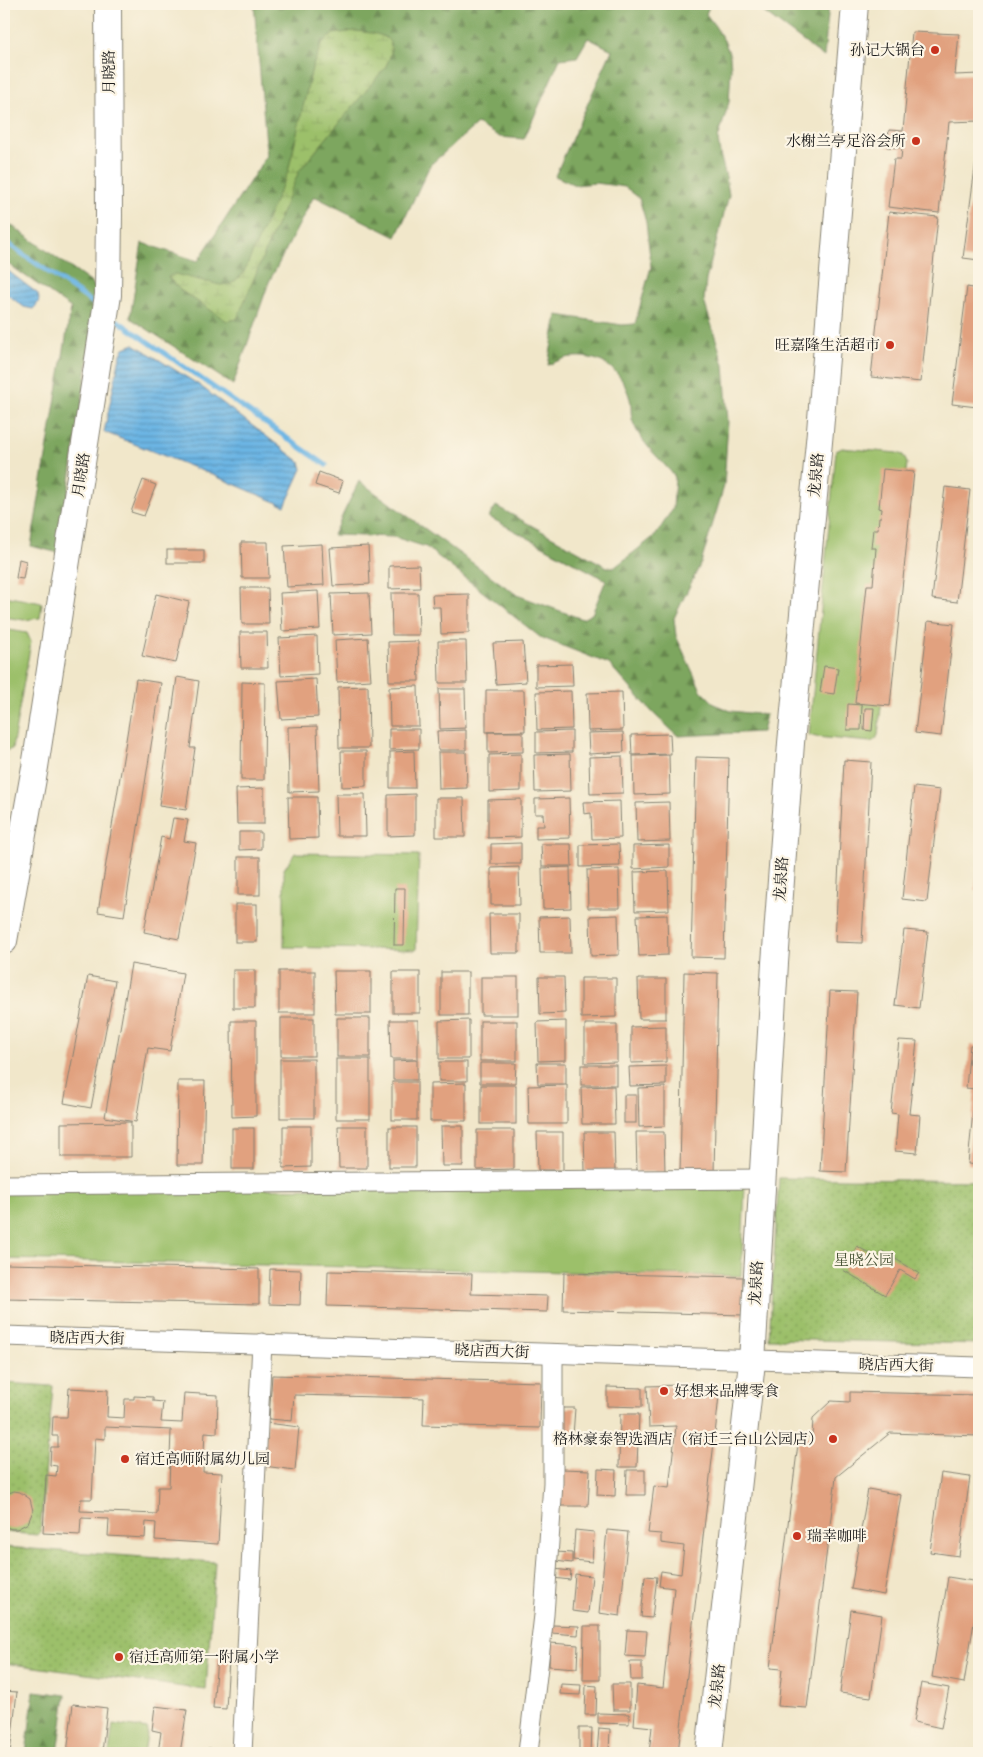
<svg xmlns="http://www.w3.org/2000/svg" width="983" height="1757" viewBox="0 0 983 1757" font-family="'IM FELL Great Primer','Noto Serif SC',serif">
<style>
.green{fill:#9cc06a;stroke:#5c6e43}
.forest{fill:url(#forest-firs);stroke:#4c613d}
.wetland{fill:url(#wetland-marsh);stroke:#5c6e43}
.park{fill:url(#park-dots);stroke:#5c6e43}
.water{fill:url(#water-rules);stroke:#446880}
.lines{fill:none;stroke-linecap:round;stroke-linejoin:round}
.stream{stroke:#6cb5e4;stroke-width:5}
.building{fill:#e1a17f;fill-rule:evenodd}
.street-casing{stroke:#868273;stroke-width:21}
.secondary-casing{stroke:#868273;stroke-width:28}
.street{stroke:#fff;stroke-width:19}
.secondary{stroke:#fff;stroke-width:26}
.poi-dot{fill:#c8321e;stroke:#fcf5e5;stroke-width:2}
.labels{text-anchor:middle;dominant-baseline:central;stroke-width:4.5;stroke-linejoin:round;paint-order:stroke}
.poi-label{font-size:15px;fill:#1c1c1c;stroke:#fcf5e5;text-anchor:end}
.street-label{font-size:15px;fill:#1c1c1c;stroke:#fcf5e5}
.park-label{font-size:15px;fill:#495537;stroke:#fcf5e5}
</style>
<defs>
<pattern id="forest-firs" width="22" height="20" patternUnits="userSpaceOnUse" patternTransform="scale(1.25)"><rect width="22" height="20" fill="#7da65e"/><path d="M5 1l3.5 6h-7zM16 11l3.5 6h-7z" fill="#66864d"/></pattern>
<pattern id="wetland-marsh" width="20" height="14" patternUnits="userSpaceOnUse" patternTransform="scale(1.25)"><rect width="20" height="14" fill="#9cc06a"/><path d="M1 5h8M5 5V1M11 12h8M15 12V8" fill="none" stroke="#86a45b"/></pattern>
<pattern id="park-dots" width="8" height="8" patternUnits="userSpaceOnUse" patternTransform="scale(1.25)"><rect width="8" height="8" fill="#9cc06a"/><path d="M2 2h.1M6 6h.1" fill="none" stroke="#86a45b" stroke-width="1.8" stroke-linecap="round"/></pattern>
<pattern id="water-rules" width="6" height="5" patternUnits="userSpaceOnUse" patternTransform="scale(1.25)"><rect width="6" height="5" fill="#6cb5e4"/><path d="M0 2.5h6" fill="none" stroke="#5892b8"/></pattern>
</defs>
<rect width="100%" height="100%" fill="#fcf5e5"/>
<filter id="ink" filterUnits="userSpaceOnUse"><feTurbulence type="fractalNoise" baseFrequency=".02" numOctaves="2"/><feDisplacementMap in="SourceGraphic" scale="10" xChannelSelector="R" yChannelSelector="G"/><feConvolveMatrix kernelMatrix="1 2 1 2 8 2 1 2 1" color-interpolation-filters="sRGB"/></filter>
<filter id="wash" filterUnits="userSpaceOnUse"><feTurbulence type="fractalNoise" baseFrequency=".0096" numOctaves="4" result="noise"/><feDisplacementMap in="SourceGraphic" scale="20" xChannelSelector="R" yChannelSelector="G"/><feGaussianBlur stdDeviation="1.12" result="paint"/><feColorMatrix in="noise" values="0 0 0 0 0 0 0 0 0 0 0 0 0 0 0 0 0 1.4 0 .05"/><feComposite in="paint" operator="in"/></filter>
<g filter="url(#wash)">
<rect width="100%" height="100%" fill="#f1e7ca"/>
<g class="green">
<polygon points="842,448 897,453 903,455 907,463 878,735 876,739 871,742 816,737 809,735 836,451"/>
<polygon points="4,596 42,603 40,618 24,620 4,617"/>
<polygon points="9,630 27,633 31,642 12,749 4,751 4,638"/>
<polygon points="295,853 419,855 416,950 284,947 284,869"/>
<polygon points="745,1186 741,1276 4,1259 4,1190"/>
<polygon points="113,1724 148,1729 144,1753 109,1753"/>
</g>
<g class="forest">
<path d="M254,4H710L706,14L715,26L725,42L730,56L731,68L729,102L718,139L720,154L726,177L729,195L706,280L704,301L724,365L728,421L724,486L701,563L674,618L676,636L701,690L716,705L731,711L766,715L762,732L678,736L654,714L609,664L540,637L426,547L394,537L333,535L359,481L517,595L582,619L592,614L606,580L489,517L496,506L607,567H615L656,535L673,508L675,477C662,460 640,443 633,422C630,415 632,406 630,399C622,371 603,355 573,357C565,357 556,362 548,365L557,315L622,325L635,324L651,267L646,222L639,198L625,187L596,183L575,185L555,176L612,50L588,38L577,57L560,59L524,139L500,137L477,124L430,165L396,237L314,196L269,282L233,385L130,318L142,243L198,261L267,155Z"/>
<polygon points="751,4 829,4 824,57 754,5"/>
<polygon points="4,220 93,284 98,295 59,553 31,546 71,308 4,261"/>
<polygon points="34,1691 66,1695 58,1753 26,1753"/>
</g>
<path class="wetland" d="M355,31C382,34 402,35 385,68L299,171L237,319L227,321L180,290L168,277L175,274L220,285L231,284L243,274L288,172L312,68L322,43L333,34Z"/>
<g class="park">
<polygon points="779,1178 979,1181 979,1344 769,1339"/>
<polygon points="4,1383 53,1386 40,1533 37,1535 4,1532"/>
<polygon points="4,1547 215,1562 206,1690 4,1663"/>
</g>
<g class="water">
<path d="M4,268L37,293C41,300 38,304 33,309L24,307L4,292Z"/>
<polygon points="134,344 199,385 300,462 302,469 285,506 215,476 104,432 120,356 124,348"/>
</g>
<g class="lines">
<g class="stream">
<polyline points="4,241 93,303"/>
<polyline points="118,321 326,465"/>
</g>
</g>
<g id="blocks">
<g class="building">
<polygon points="912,32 959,34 955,75 979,74 979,121 949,122 939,213 888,207 894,159 901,159 902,148 887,147 889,130 903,131"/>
<polygon points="978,145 979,145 979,260 963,258"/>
<polygon points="889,212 938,217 921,382 871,377"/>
<polygon points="967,287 979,289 979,387 977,407 952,404"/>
<polygon points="883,469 914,472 890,706 855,703 867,585 873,585 876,548 871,548 873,529 878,529 879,517 881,517 882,509 879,508"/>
<polygon points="319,472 343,481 339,493 315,485"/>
<polygon points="143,480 156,485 144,516 131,512"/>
<polygon points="945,487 970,490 957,602 932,599"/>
<polygon points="241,542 268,542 269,578 242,578"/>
<polygon points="322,544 324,585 287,587 284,546"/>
<polygon points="368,546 370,584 333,586 330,548"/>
<rect x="167" y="550" width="37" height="13"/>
<polygon points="19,559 26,561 23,579 16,578"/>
<polygon points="419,565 420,588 389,589 389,566"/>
<polygon points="241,588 268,588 269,624 242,624"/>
<polygon points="318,591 320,629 282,631 280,593"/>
<polygon points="369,593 371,633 333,635 331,594"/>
<polygon points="391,593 418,593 419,635 392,635"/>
<polygon points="156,594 189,602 176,663 142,656"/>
<polygon points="469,594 469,633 441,634 440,607 433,607 432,595"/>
<polygon points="928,621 954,624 941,736 915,733"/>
<polygon points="240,632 267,632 268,668 241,668"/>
<polygon points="317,636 318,674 281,676 279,638"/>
<polygon points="368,638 371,680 337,682 335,640"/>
<polygon points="418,641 419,681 389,681 388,642"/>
<polygon points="438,641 466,641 467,683 439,683"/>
<polygon points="523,642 526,682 496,684 493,643"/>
<polygon points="572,664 573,686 536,687 536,665"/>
<polygon points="824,666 838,668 834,694 820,692"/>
<polygon points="177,677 199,681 190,748 195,748 186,810 159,806"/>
<polygon points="136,679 161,683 124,916 98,912"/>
<polygon points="316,679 318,717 281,719 278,681"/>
<polygon points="242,682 265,683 264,780 241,780"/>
<polygon points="368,686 369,748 339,748 338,687"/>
<polygon points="418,686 419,726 390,726 389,687"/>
<polygon points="439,689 465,689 466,728 440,729"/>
<polygon points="486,690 524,690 525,731 486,732"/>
<polygon points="571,691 572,729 537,730 536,692"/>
<polygon points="622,692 623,730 588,731 587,693"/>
<polygon points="848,704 862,705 861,730 847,730"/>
<polygon points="865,708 874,708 872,731 864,730"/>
<polygon points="317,726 319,791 289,792 288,727"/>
<polygon points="389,729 419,729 419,749 389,750"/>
<polygon points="466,730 466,750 438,750 437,731"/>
<polygon points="572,731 572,752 536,753 536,732"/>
<polygon points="488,732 523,732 523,752 488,753"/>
<polygon points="623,732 624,752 589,754 588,733"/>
<polygon points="670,734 671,754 632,755 631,735"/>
<polygon points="341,751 366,751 366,786 342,787"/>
<polygon points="414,751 415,788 390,788 390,752"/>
<polygon points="438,752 466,752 467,788 439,789"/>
<polygon points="521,754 521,791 489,792 489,755"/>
<polygon points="570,754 571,791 535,792 534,755"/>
<polygon points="669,755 670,794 634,795 633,756"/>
<polygon points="622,756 623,793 590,794 589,757"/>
<polygon points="696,757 729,758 724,958 691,957"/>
<polygon points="844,760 871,762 862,943 835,942"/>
<polygon points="914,787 940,790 927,902 902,899"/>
<polygon points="264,788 264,824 237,824 236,789"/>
<polygon points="336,794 365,794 366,836 337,836"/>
<polygon points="415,794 415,835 388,836 388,795"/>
<polygon points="288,797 317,797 318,838 289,839"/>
<polygon points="436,798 464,798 465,837 436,837"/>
<polygon points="569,798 570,838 536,839 536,826 544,826 543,814 535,814 535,799"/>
<polygon points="521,799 521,837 488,838 488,800"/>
<polygon points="620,801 621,838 592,839 591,813 584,814 583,802"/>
<polygon points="669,802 670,841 637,842 636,803"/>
<polygon points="173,818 188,820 184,841 196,843 179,939 144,932 161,837 169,839"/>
<polygon points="239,832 261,832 261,849 239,850"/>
<polygon points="521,843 521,864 491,864 491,844"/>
<polygon points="541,844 571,844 572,866 542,866"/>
<polygon points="619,844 620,866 580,867 580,845"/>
<polygon points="669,845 669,867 633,869 633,846"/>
<rect x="238" y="857" width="22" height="38"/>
<polygon points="978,864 979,864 979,891 975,890"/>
<polygon points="519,867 520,905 491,905 491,868"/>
<polygon points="570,867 571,908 543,909 542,868"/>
<polygon points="619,869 620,908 588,908 587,870"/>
<polygon points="668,871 669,910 635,911 634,872"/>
<polygon points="395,888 405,888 404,945 394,945"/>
<rect x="235" y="904" width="22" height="38"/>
<polygon points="489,914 519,914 519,953 490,953"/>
<polygon points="618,915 619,955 591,956 590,916"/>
<polygon points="667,915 668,955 639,956 637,916"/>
<polygon points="570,916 571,953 540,953 539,917"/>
<polygon points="904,930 928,932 919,1008 895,1005"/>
<polygon points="131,964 183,973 170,1051 148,1048 136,1122 105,1117"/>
<rect x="233" y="970" width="22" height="38"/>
<rect x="279" y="971" width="36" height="42"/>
<polygon points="334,971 371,971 371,1014 335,1014"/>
<rect x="393" y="972" width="27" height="41"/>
<rect x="441" y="972" width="27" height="43"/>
<polygon points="684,972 718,973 714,1174 680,1173"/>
<polygon points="88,976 115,981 91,1108 64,1103"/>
<rect x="481" y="977" width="37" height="38"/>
<polygon points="539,977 564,977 565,1013 540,1014"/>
<polygon points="581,978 616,978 616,1017 581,1018"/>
<polygon points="638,979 666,979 666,1019 639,1019"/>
<polygon points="830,991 857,992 846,1172 820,1171"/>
<rect x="281" y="1018" width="33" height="38"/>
<rect x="337" y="1018" width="33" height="39"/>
<polygon points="390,1020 418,1020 418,1059 391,1059"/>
<polygon points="469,1020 469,1059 439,1059 439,1021"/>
<polygon points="231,1021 256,1021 256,1116 232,1117"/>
<rect x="480" y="1021" width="37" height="40"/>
<polygon points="566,1021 566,1060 538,1061 537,1022"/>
<polygon points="585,1024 617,1024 617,1062 585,1063"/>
<polygon points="666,1026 666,1062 631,1063 631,1027"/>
<polygon points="899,1040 917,1041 909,1114 920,1115 917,1153 895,1151 898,1114 891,1113"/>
<polygon points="970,1045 979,1046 979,1165 968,1164 975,1089 966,1088"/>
<rect x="280" y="1059" width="34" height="59"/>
<rect x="336" y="1059" width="34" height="60"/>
<polygon points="417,1060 417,1080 393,1080 393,1061"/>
<rect x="439" y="1062" width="28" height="19"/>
<polygon points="480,1063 516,1063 515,1083 480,1083"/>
<polygon points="537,1063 566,1063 566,1084 538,1084"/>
<rect x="581" y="1065" width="35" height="20"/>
<polygon points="666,1066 666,1085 630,1086 629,1067"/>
<polygon points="178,1081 205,1081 203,1165 177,1165"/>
<rect x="392" y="1082" width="25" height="38"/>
<polygon points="466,1083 466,1121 430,1121 430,1084"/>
<rect x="481" y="1085" width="35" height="39"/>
<polygon points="567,1085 567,1124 529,1124 528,1086"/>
<polygon points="614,1086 615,1124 582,1124 581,1087"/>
<polygon points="665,1087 665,1126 639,1127 638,1088"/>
<rect x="624" y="1095" width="12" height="28"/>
<polygon points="131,1122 131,1157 61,1157 61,1123"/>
<polygon points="283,1126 311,1126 311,1167 283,1168"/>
<polygon points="338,1126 367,1126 367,1168 339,1168"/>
<polygon points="441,1126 463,1126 463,1166 442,1166"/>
<rect x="389" y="1127" width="27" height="40"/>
<rect x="232" y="1128" width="22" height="41"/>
<polygon points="477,1130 514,1130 514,1169 477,1170"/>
<polygon points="537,1132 563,1132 563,1170 538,1170"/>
<polygon points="584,1132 614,1132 615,1171 585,1171"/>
<polygon points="636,1132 664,1132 665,1172 637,1172"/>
<polygon points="857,1246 877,1258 882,1251 919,1273 915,1279 900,1270 885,1295 843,1270"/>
<polygon points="4,1264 259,1269 259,1304 4,1299"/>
<polygon points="270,1269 301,1270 300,1305 269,1304"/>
<polygon points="328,1271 472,1274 471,1294 548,1296 547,1312 327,1306"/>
<polygon points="564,1273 743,1277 743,1315 563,1310"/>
<polygon points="272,1375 541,1382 540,1428 423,1425 424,1398 294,1395 292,1421 269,1419"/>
<polygon points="680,1385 680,1388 712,1390 719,1395 716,1425 678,1753 649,1753 652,1727 634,1725 637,1685 663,1688 674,1588 659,1586 661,1571 681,1574 684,1546 661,1543 661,1534 648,1533 654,1486 669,1488 676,1426 649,1427 647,1386"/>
<polygon points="607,1387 642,1388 642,1407 607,1406"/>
<path d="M69,1388L108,1390L107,1417L124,1418L125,1399H134V1396L153,1397V1401L163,1402L161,1422L182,1423L184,1393L218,1395L217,1433L205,1432L203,1472L222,1473L218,1544L155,1540L156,1523L146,1522L145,1538L108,1536L109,1519L81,1518L80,1535L43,1533L46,1475L56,1476L57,1466L50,1465L51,1447H58V1436H52L53,1417H67ZM105,1427L171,1430L169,1487H158L157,1514L80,1511L81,1499H92L95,1438L105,1439Z"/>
<polygon points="850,1392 979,1395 979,1436 890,1433 836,1477 807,1708 778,1706 782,1669 770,1668 799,1436 812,1437 813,1418 831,1401 850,1402"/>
<polygon points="562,1408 575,1408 573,1436 561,1435"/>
<polygon points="620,1414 639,1414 637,1467 619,1467"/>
<polygon points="267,1423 299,1427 295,1470 263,1466"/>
<polygon points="562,1469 590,1470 588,1506 560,1506"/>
<polygon points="598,1469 616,1470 615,1496 597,1495"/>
<polygon points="627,1470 645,1470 645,1495 626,1495"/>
<polygon points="941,1473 970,1477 959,1556 930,1552"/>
<polygon points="868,1489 901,1495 884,1595 851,1589"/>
<polygon points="14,1491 20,1492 30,1499 33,1511 28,1523 17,1529 11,1529 4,1526 4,1495"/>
<polygon points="575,1530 594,1532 592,1562 573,1560"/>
<polygon points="607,1530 628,1532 620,1616 599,1613"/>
<polygon points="556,1552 572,1553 572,1563 555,1561"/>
<polygon points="554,1569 571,1571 570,1580 553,1578"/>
<polygon points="575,1574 592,1576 588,1613 572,1611"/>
<polygon points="645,1576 657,1577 652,1618 641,1617"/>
<polygon points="948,1577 979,1582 979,1592 964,1683 932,1677"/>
<polygon points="851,1610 882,1615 871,1697 840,1693"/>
<polygon points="552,1625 579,1626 578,1635 551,1633"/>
<polygon points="584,1626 600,1626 600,1680 583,1680"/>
<polygon points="627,1630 647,1631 645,1657 625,1656"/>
<polygon points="550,1643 578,1645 577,1668 549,1666"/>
<polygon points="217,1658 229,1659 226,1709 213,1708"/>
<polygon points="630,1662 642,1662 642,1680 631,1680"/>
<polygon points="921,1683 949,1688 941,1728 914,1722"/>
<polygon points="561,1684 581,1685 580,1695 560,1694"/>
<polygon points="612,1684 630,1684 630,1710 613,1710"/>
<polygon points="586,1685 597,1686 596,1715 585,1715"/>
<polygon points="4,1691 17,1692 10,1753 4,1753"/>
<polygon points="73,1704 107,1708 102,1753 67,1753"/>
<polygon points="155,1706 187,1710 180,1753 158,1753 161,1732 152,1730"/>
<polygon points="598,1713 629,1714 629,1724 598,1723"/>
<polygon points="579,1728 592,1728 591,1753 579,1753"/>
<polygon points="599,1728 610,1729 609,1753 597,1753"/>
<polygon points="208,1748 226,1750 226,1753 208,1753"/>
<polygon points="547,1750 573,1751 573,1753 547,1753"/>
</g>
</g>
</g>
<g filter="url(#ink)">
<use href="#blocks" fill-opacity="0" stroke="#868273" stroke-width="1"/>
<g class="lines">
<defs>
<g id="street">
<polyline points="4,1185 763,1179"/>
<path d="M4,1336C329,1344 654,1359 979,1367"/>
<polyline points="242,1753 262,1343"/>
<polyline points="528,1753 544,1615 553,1483 553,1354"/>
</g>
<g id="secondary">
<polyline points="4,941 35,767 108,295 109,215 108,4"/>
<polyline points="709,1753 752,1362 775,963 791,743 820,431 855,4"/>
</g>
</defs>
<use href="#street" class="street-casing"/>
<use href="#secondary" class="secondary-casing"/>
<use href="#street" class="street"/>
<use href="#secondary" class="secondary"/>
</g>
</g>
<g class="poi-dot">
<circle cx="935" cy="50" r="5"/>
<circle cx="916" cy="141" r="5"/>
<circle cx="890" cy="345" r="5"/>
<circle cx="664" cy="1391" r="5"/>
<circle cx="833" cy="1439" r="5"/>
<circle cx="125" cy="1459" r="5"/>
<circle cx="797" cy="1536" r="5"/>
<circle cx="119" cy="1657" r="5"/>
</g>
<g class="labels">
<g class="poi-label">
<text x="925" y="50">孙记大锅台</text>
<text x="906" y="141">水榭兰亭足浴会所</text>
<text x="880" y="345">旺嘉隆生活超市</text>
<text x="674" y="1391" text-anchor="start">好想来品牌零食</text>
<text x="823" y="1439">格林豪泰智选酒店（宿迁三台山公园店）</text>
<text x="135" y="1459" text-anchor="start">宿迁高师附属幼儿园</text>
<text x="807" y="1536" text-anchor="start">瑞幸咖啡</text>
<text x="129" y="1657" text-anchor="start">宿迁高师第一附属小学</text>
</g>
<g class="street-label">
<text transform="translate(109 72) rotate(-90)">月晓路</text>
<text transform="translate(81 475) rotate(-81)">月晓路</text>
<text transform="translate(816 475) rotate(-85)">龙泉路</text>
<text transform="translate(781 879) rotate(-86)">龙泉路</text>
<text transform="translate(756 1283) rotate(-87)">龙泉路</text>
<text transform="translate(87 1338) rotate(1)">晓店西大街</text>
<text transform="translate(492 1351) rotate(2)">晓店西大街</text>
<text transform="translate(896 1365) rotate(1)">晓店西大街</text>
<text transform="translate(717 1686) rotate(-84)">龙泉路</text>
</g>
<g class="park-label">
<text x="864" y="1260">星晓公园</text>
</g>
</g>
<rect width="983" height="1757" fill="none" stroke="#fcf5e5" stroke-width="20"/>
</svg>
